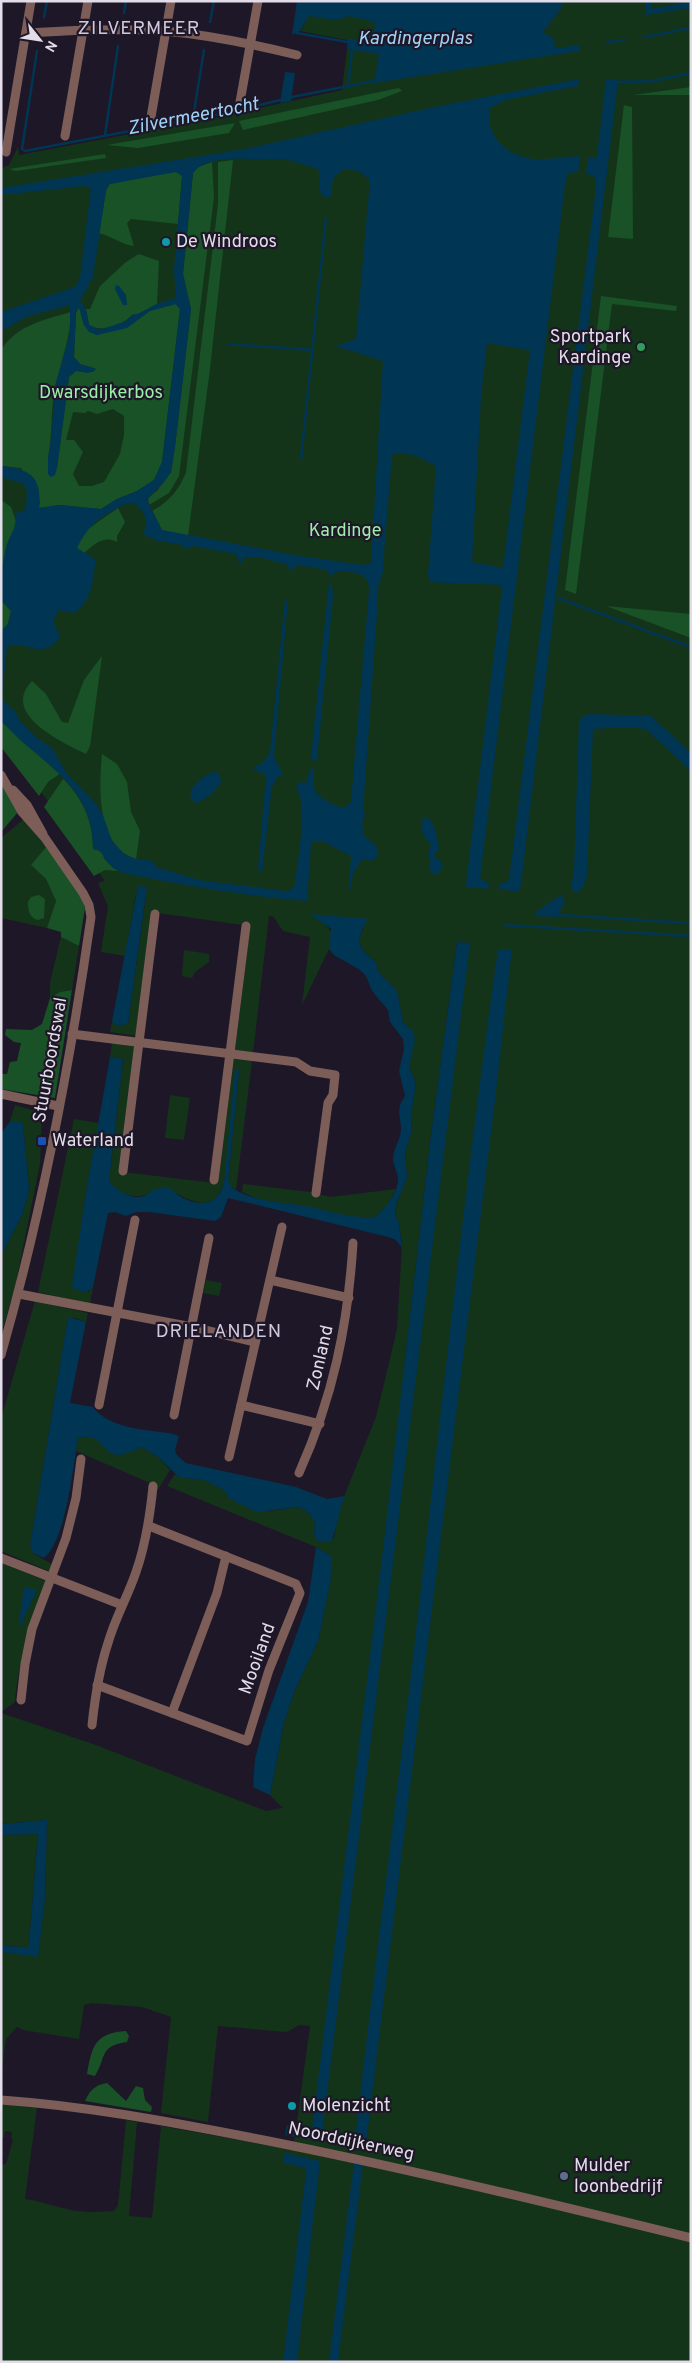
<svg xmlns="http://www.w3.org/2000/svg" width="692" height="2363" viewBox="0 0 692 2363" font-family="Overpass,sans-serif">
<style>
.green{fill:#14341a;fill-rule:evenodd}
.forest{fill:#185226;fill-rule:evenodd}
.water{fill:#003554;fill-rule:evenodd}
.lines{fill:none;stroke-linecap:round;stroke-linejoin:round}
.stream{stroke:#003554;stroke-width:2.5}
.minor{stroke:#7c5d58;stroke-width:9}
.culture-dot{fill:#0f9aa8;stroke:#1e1727;stroke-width:2}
.leisure-dot{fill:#2e9e5b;stroke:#1e1727;stroke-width:2}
.transit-dot{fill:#1a4fb4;stroke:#1e1727;stroke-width:2}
.service-dot{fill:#5c6f8a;stroke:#1e1727;stroke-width:2}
.labels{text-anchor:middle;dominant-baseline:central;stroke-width:4.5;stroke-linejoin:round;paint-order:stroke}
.poi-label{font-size:18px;fill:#e2dde9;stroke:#1e1727;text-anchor:start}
.park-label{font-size:18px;fill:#9deea9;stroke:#1e1727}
.street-label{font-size:18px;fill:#e2dde9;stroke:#1e1727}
.neighbourhood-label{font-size:19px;letter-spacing:1px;fill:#d1c8de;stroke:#1e1727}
.water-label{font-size:19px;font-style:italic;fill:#a0d2f7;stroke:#1e1727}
</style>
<rect width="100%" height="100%" fill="#1e1727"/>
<g class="green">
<path d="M308,1H691V2362H1V2165L6,2164L13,2139H11L12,2132L5,2131L4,2137L1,2138V2104L37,2107L25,2199C41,2201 52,2206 67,2209C82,2213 98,2212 114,2211L118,2205L126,2120L137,2122L129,2216L152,2218L161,2126L293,2150L310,2026L299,2025L287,2032L218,2026L208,2122L161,2113L171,2017L142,2007L91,2003L84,2005L79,2039L23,2030L17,2027L6,2039L1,2077V1952L38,1956L45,1899L47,1820L1,1824V1713L93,1744L266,1811L283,1808L270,1795L284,1722L295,1690L318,1641L330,1584L331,1556L316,1547L167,1486L175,1474L186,1478L204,1480L269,1511L299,1507L309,1513L315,1523L314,1535L334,1538L339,1509L376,1417L397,1329L402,1244L399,1223L395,1214L396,1205L407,1177L405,1153L412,1130L411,1114L416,1084L409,1066L413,1031L403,1022L397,991L378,972L376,962L362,950L359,940L363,928L326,925L332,933L330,947L302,1005L310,937L283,931L273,916H269L253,1053L235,1050L250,926L151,912L137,1036L110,1032L112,1021L114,1024L128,1023L146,896L136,894L125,956L101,952L108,906L98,883L105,881L1,736V168L9,165L18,147L19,155L236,114V117L240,116L241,112L342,90L347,49L356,50L358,42L300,31L305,23ZM457,942L466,943L403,1378L430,1143Z"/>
<polygon points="25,818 46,847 31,865 46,879 56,901 47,928 1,918 1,838"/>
<polygon points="61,937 79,946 72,990 60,992 50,998 50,982"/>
<polygon points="184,950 209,954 209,962 195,972 192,978 182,976"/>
<path d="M112,1042L136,1046L122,1172L215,1183L234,1059L252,1061L236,1190L229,1185L228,1180L239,1070L224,1183C214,1216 189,1201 168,1188C145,1196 126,1204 109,1181L123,1059L110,1057Z"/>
<polygon points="170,1095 190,1098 184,1140 165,1138"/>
<polygon points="15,1105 42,1113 40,1164 15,1287 1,1335 1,1256 23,1213 29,1189 23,1124 10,1121"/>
<polygon points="74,1119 99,1123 85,1198 82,1230 88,1292 93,1287 90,1304 38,1292"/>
<polygon points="243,1184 310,1192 330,1197 396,1189 389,1203 376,1217 355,1218 312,1208 263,1201 242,1192"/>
<polygon points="206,1280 222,1283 219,1296 203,1293"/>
<polygon points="35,1301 88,1313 86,1322 75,1318 68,1318 30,1546 33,1553 53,1565 51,1572 1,1551 1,1419"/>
<polygon points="86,1436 97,1439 111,1453 129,1452 142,1447 158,1457 170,1470 157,1491 157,1483 150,1483 76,1451 78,1438"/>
<path d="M1,1563L47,1581C33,1621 18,1659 15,1702L1,1712Z"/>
<polygon points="38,1834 29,1945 27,1947 1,1946 1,1835"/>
</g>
<g class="forest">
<polygon points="691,87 691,95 633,95"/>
<polygon points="399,88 402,91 378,100 243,130 239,121"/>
<polygon points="624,105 632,107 633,239 608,237"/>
<polygon points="235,123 229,133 138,148 107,145"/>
<polygon points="105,154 106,158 16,171 9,169"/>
<path d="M233,160L210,369L188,536L162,530L152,511C169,502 180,489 186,472L218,204V162Z"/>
<polygon points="212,162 214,197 179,476 169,493 149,505 148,497 157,491 171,472 175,447 191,309 183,274 193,173 198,167"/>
<path d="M176,171L182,176L178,224L131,219L127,223L134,246C122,245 112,236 99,233L106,191L109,184Z"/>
<path d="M139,254L159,261L157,304L138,314L132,315C123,325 102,333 89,325L86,309H90L100,286L126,262Z"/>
<polygon points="601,296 677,306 676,311 612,304 576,594 565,590"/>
<path d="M176,304L180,309L162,462L154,480L137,491L117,499L101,509L59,505L39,508L40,501L21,468L1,466V350C17,325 44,320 71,312C70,338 62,359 56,384C50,408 53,433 48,458L57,468L69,377L76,371L94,372L93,368L80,364L74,357L76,313L79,307L84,325L97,335L158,307ZM113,409L124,416V435L120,454L104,482L92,486H79L73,474L83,452L74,440H66L73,412L85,413L88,411L97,414Z"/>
<polygon points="1,500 11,507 17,524 6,548 1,574"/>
<path d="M118,508L125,522L117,536V542C103,535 95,544 84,553L76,548L85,531Z"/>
<polygon points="1,600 11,611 8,624 1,631"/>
<polygon points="606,606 691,614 691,638"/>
<path d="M102,656L90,746L86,754C62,742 0,714 32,681L46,694L62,722L68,723L84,680Z"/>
<polygon points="1,721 61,773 48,782 39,796 1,747"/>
<path d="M102,754L117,764L127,782L131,812L140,831L136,859C96,846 99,788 102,754Z"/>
<path d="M63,779C83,798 93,822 93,849L101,851L105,860L118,871L105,870L94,876L44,807Z"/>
<polygon points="1,784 19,811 1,832"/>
<polygon points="46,847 78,891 85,908 79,946 61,937 61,932 47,928 56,901 46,879 31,865"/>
<path d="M39,895L45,899L44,918L38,920C29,918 28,910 28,902L31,897Z"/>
<polygon points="72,990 55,1098 1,1089 1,1074 7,1074 10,1062 17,1061 21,1043 14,1042 5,1035 6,1029 32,1030 42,1024 50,998 60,992"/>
<path d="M126,2031L129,2036L127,2042C99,2046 107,2056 95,2076L87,2074C92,2046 95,2033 126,2031Z"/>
<path d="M107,2083L126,2101L136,2086L143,2088L145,2100L152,2107L151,2112L85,2101C90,2090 95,2085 107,2083Z"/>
</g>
<g class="water">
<path d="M297,1H563L560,10L543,32L554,39L555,48L579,45V51L374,83L379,54L347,49L348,39L373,43L375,22L349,16C336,23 323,17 309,16L300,31L292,35Z"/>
<polygon points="646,1 651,1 651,9 691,2 691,8 645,15"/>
<polygon points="285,72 295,73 291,101 280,103"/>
<path d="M579,79L578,86L506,100L490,108C484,135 507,157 534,159C549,160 565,157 580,156L578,172L568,173L565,184L480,878L489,884L488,889L467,887L466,884L502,588L501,585C477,583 454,584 430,582L428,575L436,466L414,455L395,453L392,456L383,565L384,569C381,581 376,585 378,599L363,811L365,814L361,829L364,827V836L376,845L378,856L371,861L362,859L353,873L351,890L349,889L351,856L322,841H313L311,844L307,901C246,896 187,886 128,874C122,873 115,870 111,866C104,860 103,849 93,849C94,798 61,775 26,745C17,738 10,729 1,721V631L8,624L11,611L1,600C1,583 2,565 6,548C9,535 18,528 15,514L26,509L27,491L24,484L1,477V466C31,469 42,477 39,508L59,505L101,509L117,499L137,491L154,480L162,462L180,309L176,304L150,311L127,328L97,335L89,332L84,325L79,307L76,313L74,357L80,364L97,369L88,373L76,371L69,377L57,468L55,475L51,477L48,474V458L51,440L55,386L70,333V305L28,316L1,331V312L75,287L80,278L91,189L85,186L1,195V188L245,149L439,106ZM257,159H285L318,169L320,175L319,191L325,198L331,196C333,191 331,185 333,180C341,163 360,169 370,180L356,339L335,346L383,361L371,563L363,565L300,556L162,530L147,500L164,482L171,472L175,447L191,309L183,274L193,173C205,156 238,159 257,159ZM176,172L182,176L174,270L176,298L157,304L138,314L132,315L126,321L100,330L89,325L86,309L80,301L93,277L106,190L110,184ZM487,343L530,350L503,568L472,562L481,397ZM127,503H135C145,513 149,521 143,534L157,541L178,544L187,549L193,546L236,554L240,565L244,558L259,557L288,565L290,572L295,566C305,566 319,567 328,571L330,577L338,571C353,572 370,572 369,591L351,802L344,808C334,805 318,799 314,788C312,782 315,775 313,768L310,769L306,783L299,782L296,788C309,805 297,862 295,885L291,890L285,891L199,880L156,867L153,861L136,859L124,854L112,841L102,813L96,804L67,774L52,748L37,738L19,720L15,711L6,704L2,697L7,647C28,638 40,663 60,637L53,621L59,610L74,613C93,599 92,582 96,560L77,548C90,522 102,516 127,503Z"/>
<polygon points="606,79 618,80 521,884 519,892 499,889 498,886 509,880 596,187 596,178 586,173 588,158 597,157"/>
<polygon points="116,285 119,286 126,295 127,305 123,305 115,289"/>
<polygon points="332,583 333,597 317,759 315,761 312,760 312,747 328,593 329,584"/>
<polygon points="285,599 288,600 274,756 283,775 278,776 272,787 262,872 258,870 266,775 252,768 264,762 270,752"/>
<polygon points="589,714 651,716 691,753 691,771 646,729 624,727 593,729 587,875 583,887 577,893 572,890 571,884 574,872 579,721 583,716"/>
<path d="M213,772H217L222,780C215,792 208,798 196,803L191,799C188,785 203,777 213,772Z"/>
<path d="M427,817C435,823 437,837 439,848L434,855L443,864L439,873L432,874L429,869L431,863L428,856L431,845C423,836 420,831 423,819Z"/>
<polygon points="138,886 147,887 128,1023 121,1026 114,1024 112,1021"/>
<polygon points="561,895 565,900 557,917 535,916 537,911"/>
<path d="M310,914L369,919L363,927L359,940L362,950L376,962L378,972L397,991L403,1022L413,1031L415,1040L409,1066L416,1084L411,1114L412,1130L405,1153L407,1177L396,1205L395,1214L399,1223L402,1248L396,1240L388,1237L228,1198L221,1217L215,1221L149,1212H136L126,1216L115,1212L108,1213L93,1287C85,1295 81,1291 72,1287L85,1198L110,1057L123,1059L109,1181C118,1193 141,1205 152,1190C156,1190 163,1187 168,1188C172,1189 177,1194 181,1197C200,1207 218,1206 224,1183L235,1071L238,1069L239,1071L228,1180L232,1188C256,1203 284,1202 311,1207C333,1212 353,1219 376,1217C386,1206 399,1193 398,1177C397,1171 393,1165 393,1159C393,1149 401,1139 401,1129C400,1114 396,1109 405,1096L399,1071L404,1049L403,1039L390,1022L388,1010L372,991L366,976L360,970L334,955L329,949L331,929Z"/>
<polygon points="457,942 470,943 321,2142 285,2135 287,2125 312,2129 381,1567 430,1143"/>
<path d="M498,949H512L495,1100L365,2151L354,2149C375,1962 400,1775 421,1588C445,1375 468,1162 498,949Z"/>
<polygon points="10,1121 19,1121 23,1124 29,1189 23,1213 1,1256 1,1134"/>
<path d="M68,1317L86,1322L70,1403L93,1407C107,1426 137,1429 160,1432C168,1433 172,1433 179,1436C175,1452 171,1451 186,1463L296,1487L327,1499L345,1496C339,1508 336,1536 330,1542H319L314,1535L315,1523L309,1513L299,1507L257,1512L240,1504L229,1498L224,1490L204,1480L179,1477L158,1457L142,1447C135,1450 127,1454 119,1455C102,1455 102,1431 78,1438C73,1467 66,1540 44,1558L33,1553L30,1546Z"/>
<polygon points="316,1547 331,1556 332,1565 330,1584 318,1641 295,1690 284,1722 270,1795 253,1787 255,1759 263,1728 308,1602"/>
<polygon points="24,1587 37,1590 20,1627 19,1622"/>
<polygon points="47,1820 45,1899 38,1957 1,1952 1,1946 27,1947 29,1945 38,1834 1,1835 1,1824"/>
<polygon points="284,2153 320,2161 297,2362 283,2362 306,2172 305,2168 284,2163"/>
<polygon points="354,2162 363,2164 338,2362 329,2362"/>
</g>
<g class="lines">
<g class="stream">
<polyline points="124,13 126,1"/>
<polyline points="44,17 47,1"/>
<polyline points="210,22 214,1"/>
<polyline points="297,33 348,42"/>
<polyline points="644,37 691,28"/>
<polyline points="607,42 625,40"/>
<polyline points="37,51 22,149 25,151 225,113 281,100"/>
<polyline points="617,82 654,81 691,73"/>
<polyline points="348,86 352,50"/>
<polyline points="292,97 374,81"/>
<polyline points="193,118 204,50"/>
<polyline points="105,135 118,46"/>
<polyline points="229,344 312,350"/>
<polyline points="301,459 326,218"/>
<polyline points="558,598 691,647"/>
<polyline points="558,915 691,923"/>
<polyline points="504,925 691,936"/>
</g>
<g class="minor">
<path d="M26,33C72,30 118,28 164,31C210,35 253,44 297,55"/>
<polyline points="240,102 258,1"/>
<polyline points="151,117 171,1"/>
<polyline points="65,136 88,1"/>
<polyline points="6,152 31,1"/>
<path d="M1,775L22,812L45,838L83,893L89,905L91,917C70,1065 42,1212 1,1355"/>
<polyline points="13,790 27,805 43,834"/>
<polyline points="72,1034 296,1062 310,1071 335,1075 333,1095 328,1103 316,1193"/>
<polyline points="1,1094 58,1106"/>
<polyline points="123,1171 155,914"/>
<polyline points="214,1180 246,926"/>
<polyline points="270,1280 349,1298"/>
<polyline points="19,1294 192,1327 255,1342"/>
<polyline points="99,1405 135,1220"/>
<polyline points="241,1405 320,1424"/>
<polyline points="174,1415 209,1238"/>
<polyline points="229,1457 282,1227"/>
<path d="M299,1473C333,1397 348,1326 353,1243"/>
<polyline points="1,1558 122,1605"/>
<polyline points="97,1685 247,1741 269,1670 300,1593 296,1584 149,1526"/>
<polyline points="21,1700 25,1664 32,1629 66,1538 76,1498 81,1459"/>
<polyline points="172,1713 217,1593 226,1556"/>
<path d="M92,1725C95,1697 99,1670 108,1643C115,1618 128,1596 136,1572C146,1544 150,1516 153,1486"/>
<path d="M1,2100C85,2106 166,2121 248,2137C397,2166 544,2202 691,2238"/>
</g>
</g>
<g class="culture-dot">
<circle cx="166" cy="242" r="5"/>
<circle cx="292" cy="2106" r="5"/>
</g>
<circle class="leisure-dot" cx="641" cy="347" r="5"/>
<rect class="transit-dot" x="37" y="1136" width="10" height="10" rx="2.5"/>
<circle class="service-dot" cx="564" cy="2176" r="5"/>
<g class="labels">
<g class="poi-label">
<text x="176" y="242">De Windroos</text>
<text x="631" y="337" text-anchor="end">Sportpark<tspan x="631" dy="21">Kardinge</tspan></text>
<text x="52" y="1141">Waterland</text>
<text x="302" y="2106">Molenzicht</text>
<text x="574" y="2166">Mulder<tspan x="574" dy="21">loonbedrijf</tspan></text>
</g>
<g class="park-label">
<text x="101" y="393">Dwarsdijkerbos</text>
<text x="345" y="531">Kardinge</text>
</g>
<g class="street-label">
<text transform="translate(51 1060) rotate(-80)">Stuurboordswal</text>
<text transform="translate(321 1358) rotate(-77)">Zonland</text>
<text transform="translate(258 1659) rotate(-70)">Mooiland</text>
<text transform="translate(351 2142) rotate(12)">Noorddijkerweg</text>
</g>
<g class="neighbourhood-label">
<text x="139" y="29">ZILVERMEER</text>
<text x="219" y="1332">DRIELANDEN</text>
</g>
<g class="water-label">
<text x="415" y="39">Kardingerplas</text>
<text transform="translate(193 117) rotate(-11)">Zilvermeertocht</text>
</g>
</g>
<rect width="692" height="2363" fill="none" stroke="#e2dde9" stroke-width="5"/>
<g transform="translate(40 40) rotate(120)" stroke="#1e1727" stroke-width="4" paint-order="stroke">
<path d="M0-4L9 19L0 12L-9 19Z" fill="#e2dde9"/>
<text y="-8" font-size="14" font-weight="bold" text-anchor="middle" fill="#e2dde9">N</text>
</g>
</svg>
